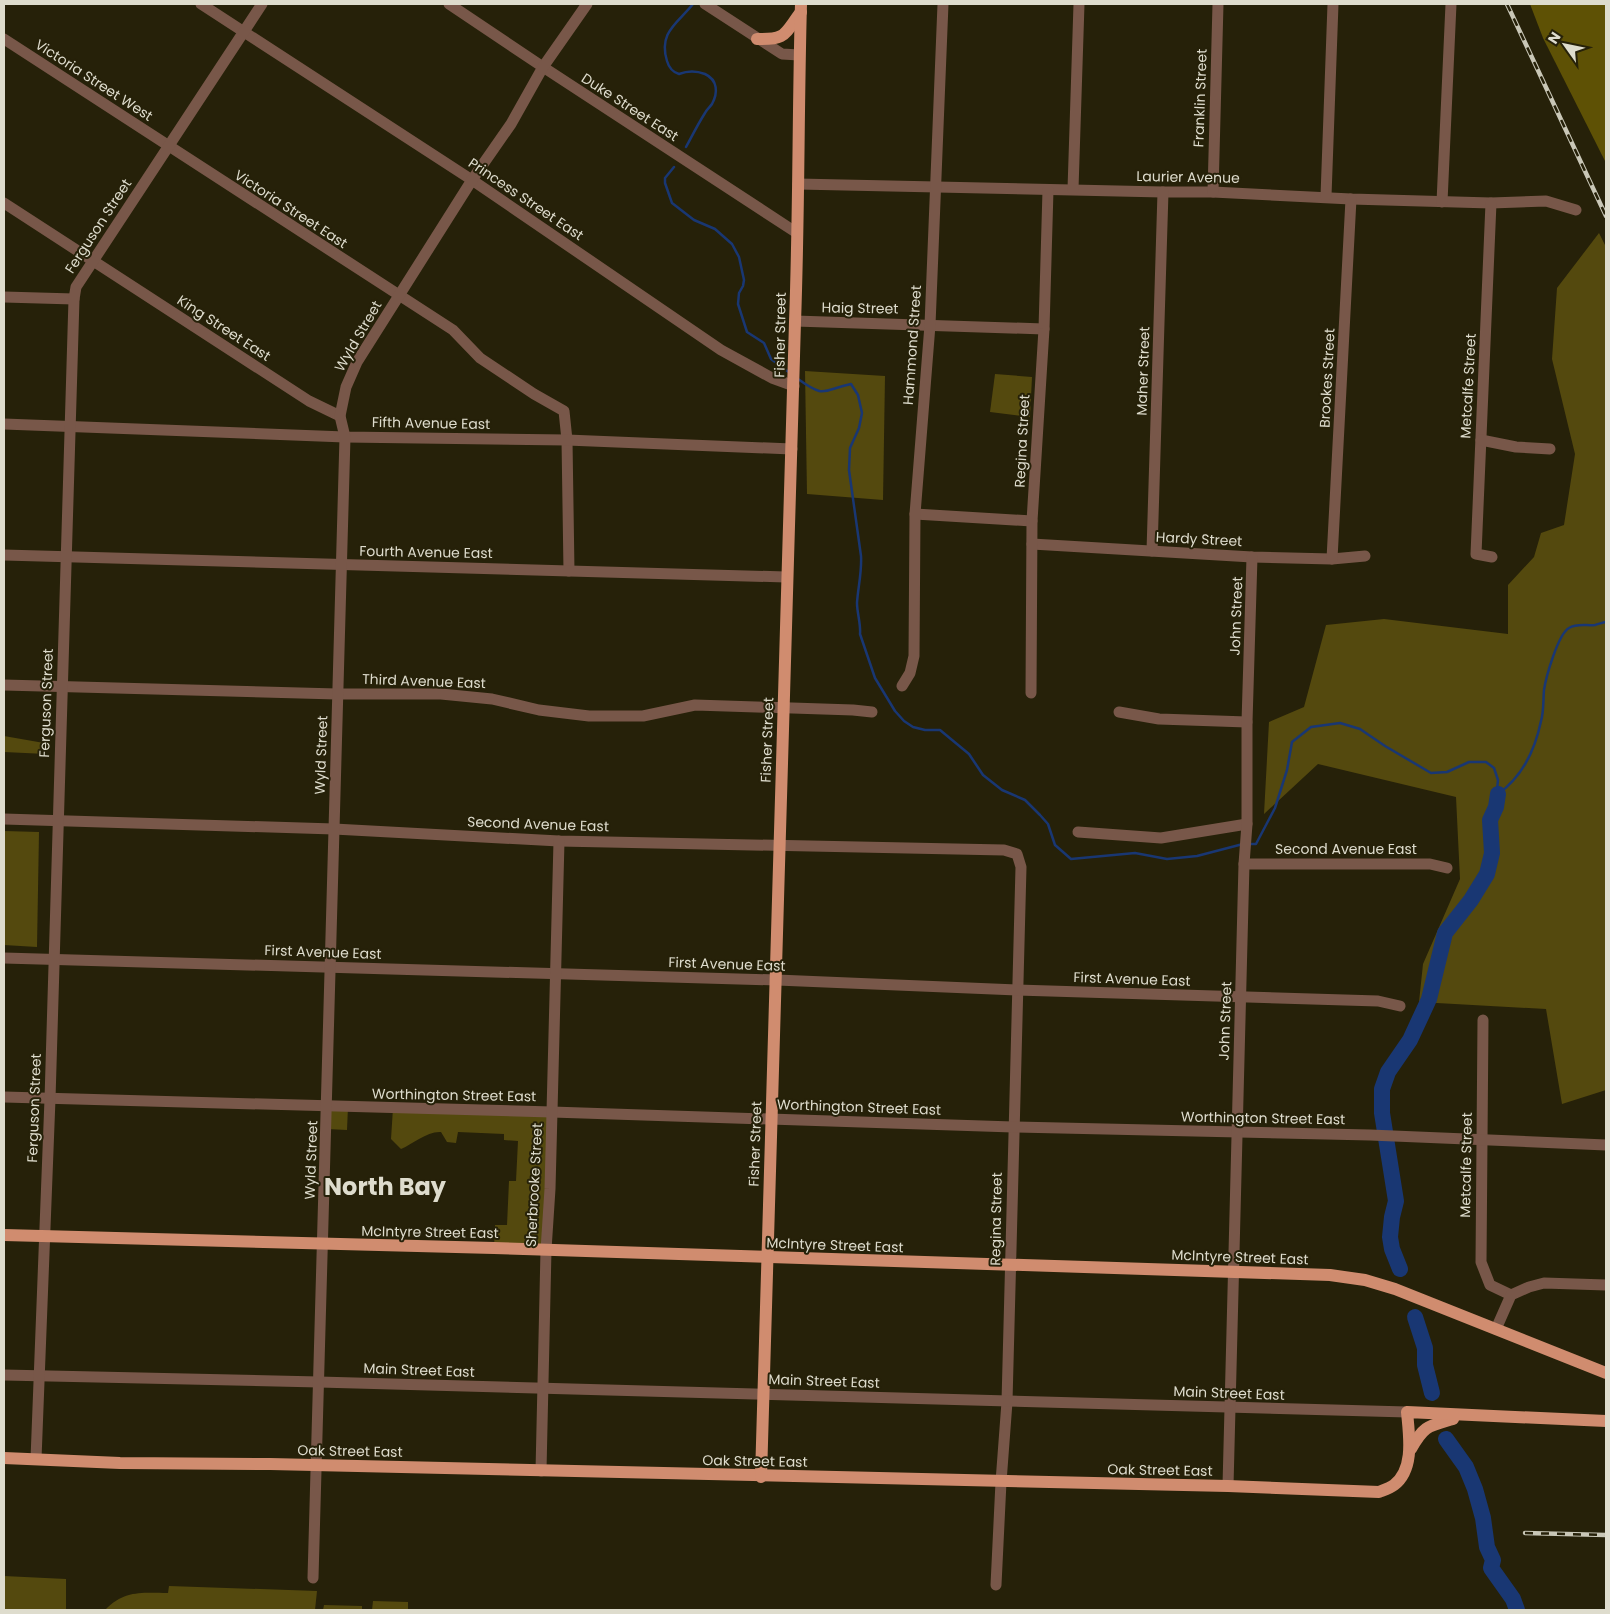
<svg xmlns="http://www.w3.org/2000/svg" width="1610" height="1614" viewBox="0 0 1610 1614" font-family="Poppins,sans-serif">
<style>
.green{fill:#54490e}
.forest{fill:#5e5105}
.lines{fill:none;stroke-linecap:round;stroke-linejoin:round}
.stream{stroke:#193773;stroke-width:2.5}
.river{stroke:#193773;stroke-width:16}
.minor{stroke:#785749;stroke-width:11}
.major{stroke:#d08c6f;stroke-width:12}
.rail-casing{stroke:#c9c7b7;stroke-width:4.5}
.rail{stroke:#262109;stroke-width:2.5;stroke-dasharray:8;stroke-linecap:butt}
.labels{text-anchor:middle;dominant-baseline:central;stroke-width:4;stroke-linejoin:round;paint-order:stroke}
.street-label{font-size:14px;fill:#dedccd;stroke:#262109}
.town-label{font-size:24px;font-weight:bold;fill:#dedccd;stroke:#262109}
</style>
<rect width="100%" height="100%" fill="#262109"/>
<g class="green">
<polygon points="1599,233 1606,247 1606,1090 1562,1104 1546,1009 1419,1002 1423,964 1460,879 1456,797 1318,764 1264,814 1269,722 1304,707 1326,625 1384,619 1508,634 1508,585 1534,557 1541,533 1564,525 1575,454 1552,359 1557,288"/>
<polygon points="805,371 885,376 883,500 807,494"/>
<polygon points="995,374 1032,377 1030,417 990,412"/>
<polygon points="4,736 44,743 46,754 4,752"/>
<polygon points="4,831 39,832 37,947 4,945"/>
<polygon points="327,1106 348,1107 347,1130 327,1129"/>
<path d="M393,1108L552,1112L546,1250L494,1248L495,1225H507L509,1181H516L518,1141L504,1140V1134L458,1132L456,1143L447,1142L441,1132C427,1131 413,1144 401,1149L391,1139Z"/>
<polygon points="4,1576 66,1579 66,1610 4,1610"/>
<path d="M169,1586L317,1591L315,1610H105C125,1590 141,1593 168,1593Z"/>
<polygon points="373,1601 408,1602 408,1610 372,1610"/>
<polygon points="324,1605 362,1606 362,1610 323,1610"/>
</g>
<polygon class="forest" points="1530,4 1606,4 1606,163 1543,38"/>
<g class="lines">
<g class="stream">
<path d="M686,147C692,136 698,124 705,113C707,109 710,107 712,104C718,93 718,80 705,74C697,71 687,71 679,74C672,72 669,68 667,61C658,32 678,23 693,4"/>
<polyline points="674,167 665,178 665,183 672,203 694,220 715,229 732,244 739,257 744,280 743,286 739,293 738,304 747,332 764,343 771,359 790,373"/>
<path d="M798,379C826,399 822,390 851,384L858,395L862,413L859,428L850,448L849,470L861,556C862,572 858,587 857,603C857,613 861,624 860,634L875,678L895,711L904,721L913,727L925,730H940L969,754L983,775L1002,790L1025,800L1040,815L1048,824L1055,845L1071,859L1135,853L1167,859L1197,856L1243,844"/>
<path d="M1248,844H1256L1275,808L1287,770L1292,742L1311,727L1340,723L1360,729L1385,746L1431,773L1447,772L1469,762H1486L1494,768L1498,780L1497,790L1498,794C1522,777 1535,750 1541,721C1544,711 1543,701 1544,690C1546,677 1558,634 1569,628C1577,623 1587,626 1595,625C1599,624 1603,622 1606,622"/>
</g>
<g class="river">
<polyline points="1400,1269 1392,1249 1390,1237 1392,1217 1396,1201 1382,1113 1382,1089 1388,1072 1410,1040 1429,999 1445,933 1471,900 1487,874 1492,853 1490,820 1496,807 1498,794"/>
<polyline points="1415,1317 1425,1348 1425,1365 1432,1393"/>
<polyline points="1446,1439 1466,1467 1475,1489 1483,1518 1487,1547 1493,1560 1491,1568 1513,1599 1517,1610"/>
</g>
<g class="minor">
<polyline points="201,4 472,180 721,350 772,378 794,386"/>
<polyline points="449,4 543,67 797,233"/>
<polyline points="705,4 782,54 799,55"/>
<polyline points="4,39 453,330 480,358 534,394 564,411 567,440 569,571"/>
<polyline points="798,184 1163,192 1213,192 1351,199 1491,203 1546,201 1576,210"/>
<polyline points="1073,189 1079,4"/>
<polyline points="1213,192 1218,4"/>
<polyline points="1326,196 1333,4"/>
<polyline points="1442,202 1451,4"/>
<polyline points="4,203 309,401 340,416"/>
<polyline points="1491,203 1476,554 1492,557"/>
<polyline points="4,297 74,299"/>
<polyline points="795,321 1044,329"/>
<polyline points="4,424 345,437 567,440 792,449"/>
<polyline points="1481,440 1516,447 1550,449"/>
<polyline points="915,514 1032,521"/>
<polyline points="1032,544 1252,557 1332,559 1365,556"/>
<polyline points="1152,551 1163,192"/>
<polyline points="4,555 786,577"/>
<polyline points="1332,559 1351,199"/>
<polyline points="4,685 337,694 441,694 492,699 539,710 589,716 643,716 695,705 853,710 872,712"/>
<polyline points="902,686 910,673 914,656 915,514 930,325 943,4"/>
<polyline points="1031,693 1032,521 1044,329 1048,190"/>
<polyline points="1119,712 1159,719 1247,722"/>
<polyline points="4,819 334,829 559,841 1004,850 1017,854 1021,867 1007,1402 1001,1482 996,1585"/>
<polyline points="1078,832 1161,838 1247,824"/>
<polyline points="1244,864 1430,864 1447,868"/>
<polyline points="4,958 777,980 1017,990 1378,1001 1400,1006"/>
<polyline points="1483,1020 1481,1262 1490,1285 1511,1295"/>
<polyline points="4,1097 552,1112 1013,1127 1370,1135 1606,1145"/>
<polyline points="1496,1329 1511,1295 1529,1287 1544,1283 1606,1285"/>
<polyline points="4,1375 319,1382 1407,1412"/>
<polyline points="36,1459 50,1099 74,299 76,287 262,4"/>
<polyline points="541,1471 546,1250 550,1189 559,841"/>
<polyline points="1228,1486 1244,864 1247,824 1247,722 1252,557"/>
<polyline points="313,1578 345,437 340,416 346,387 357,362 472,180 511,124 543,67 587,4"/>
</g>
<g class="major">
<path d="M757,39C787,40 784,34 801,12"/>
<polyline points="4,1235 494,1248 1330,1275 1365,1280 1395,1289 1606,1373"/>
<path d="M1411,1449C1424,1425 1429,1426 1453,1419"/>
<path d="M4,1458L120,1463L270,1464L1228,1486L1379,1492C1384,1490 1390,1488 1394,1485C1415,1469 1409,1435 1407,1412L1606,1421"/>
<path d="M761,1477C775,1092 781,707 795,322C799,216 798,110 801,4"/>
</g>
<defs>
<g id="rail">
<polyline points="1507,4 1606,216"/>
<polyline points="1525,1533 1606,1535"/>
</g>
</defs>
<use href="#rail" class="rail-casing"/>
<use href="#rail" class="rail"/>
</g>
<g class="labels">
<g class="street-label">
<text transform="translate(94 80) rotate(33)">Victoria Street West</text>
<text transform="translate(1200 98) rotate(-88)">Franklin Street</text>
<text transform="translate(630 107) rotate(33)">Duke Street East</text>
<text transform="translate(1188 177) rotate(1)">Laurier Avenue</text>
<text transform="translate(526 199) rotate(34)">Princess Street East</text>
<text transform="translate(291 209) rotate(33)">Victoria Street East</text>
<text transform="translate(98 226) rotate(-57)">Ferguson Street</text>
<text transform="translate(860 308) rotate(1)">Haig Street</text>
<text transform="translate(224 328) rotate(33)">King Street East</text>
<text transform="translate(780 335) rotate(-89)">Fisher Street</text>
<text transform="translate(358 336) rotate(-60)">Wyld Street</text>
<text transform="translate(912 345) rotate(-86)">Hammond Street</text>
<text transform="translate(1143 371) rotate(-88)">Maher Street</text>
<text transform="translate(1327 378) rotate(-87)">Brookes Street</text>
<text transform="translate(1468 386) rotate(-87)">Metcalfe Street</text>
<text transform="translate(431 423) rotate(1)">Fifth Avenue East</text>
<text transform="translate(1022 441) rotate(-87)">Regina Street</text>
<text transform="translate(1199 539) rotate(3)">Hardy Street</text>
<text transform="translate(426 552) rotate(1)">Fourth Avenue East</text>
<text transform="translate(1236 616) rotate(-88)">John Street</text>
<text transform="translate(424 681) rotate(2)">Third Avenue East</text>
<text transform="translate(46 703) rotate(-88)">Ferguson Street</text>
<text transform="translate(767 740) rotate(-88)">Fisher Street</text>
<text transform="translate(321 755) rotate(-88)">Wyld Street</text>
<text transform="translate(538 824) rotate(2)">Second Avenue East</text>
<text x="1346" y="849">Second Avenue East</text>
<text transform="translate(323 952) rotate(2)">First Avenue East</text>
<text transform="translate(727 964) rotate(2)">First Avenue East</text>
<text transform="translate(1132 979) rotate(2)">First Avenue East</text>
<text transform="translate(1225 1021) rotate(-88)">John Street</text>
<text transform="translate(454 1095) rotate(1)">Worthington Street East</text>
<text transform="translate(859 1107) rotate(2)">Worthington Street East</text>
<text transform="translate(34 1108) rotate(-88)">Ferguson Street</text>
<text transform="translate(1263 1118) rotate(1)">Worthington Street East</text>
<text transform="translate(755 1144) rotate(-88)">Fisher Street</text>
<text transform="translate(311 1160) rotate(-88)">Wyld Street</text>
<text transform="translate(1466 1165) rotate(-89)">Metcalfe Street</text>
<text transform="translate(534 1185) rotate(-87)">Sherbrooke Street</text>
<text transform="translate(996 1219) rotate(-89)">Regina Street</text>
<text transform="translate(430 1232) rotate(1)">McIntyre Street East</text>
<text transform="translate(835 1245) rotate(2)">McIntyre Street East</text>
<text transform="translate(1240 1257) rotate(2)">McIntyre Street East</text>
<text transform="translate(419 1370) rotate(2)">Main Street East</text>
<text transform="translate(824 1381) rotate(2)">Main Street East</text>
<text transform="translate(1229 1393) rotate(2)">Main Street East</text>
<text transform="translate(350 1451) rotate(1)">Oak Street East</text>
<text transform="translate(755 1461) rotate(1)">Oak Street East</text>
<text transform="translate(1160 1470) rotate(1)">Oak Street East</text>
</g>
<g class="town-label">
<text x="385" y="1186">North Bay</text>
</g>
</g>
<rect width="1610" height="1614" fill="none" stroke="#dedccd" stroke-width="10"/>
<g transform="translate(1565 45) rotate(303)" stroke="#262109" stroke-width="4" paint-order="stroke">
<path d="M0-4L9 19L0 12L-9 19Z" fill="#dedccd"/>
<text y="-8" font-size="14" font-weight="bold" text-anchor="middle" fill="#dedccd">N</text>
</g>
</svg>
